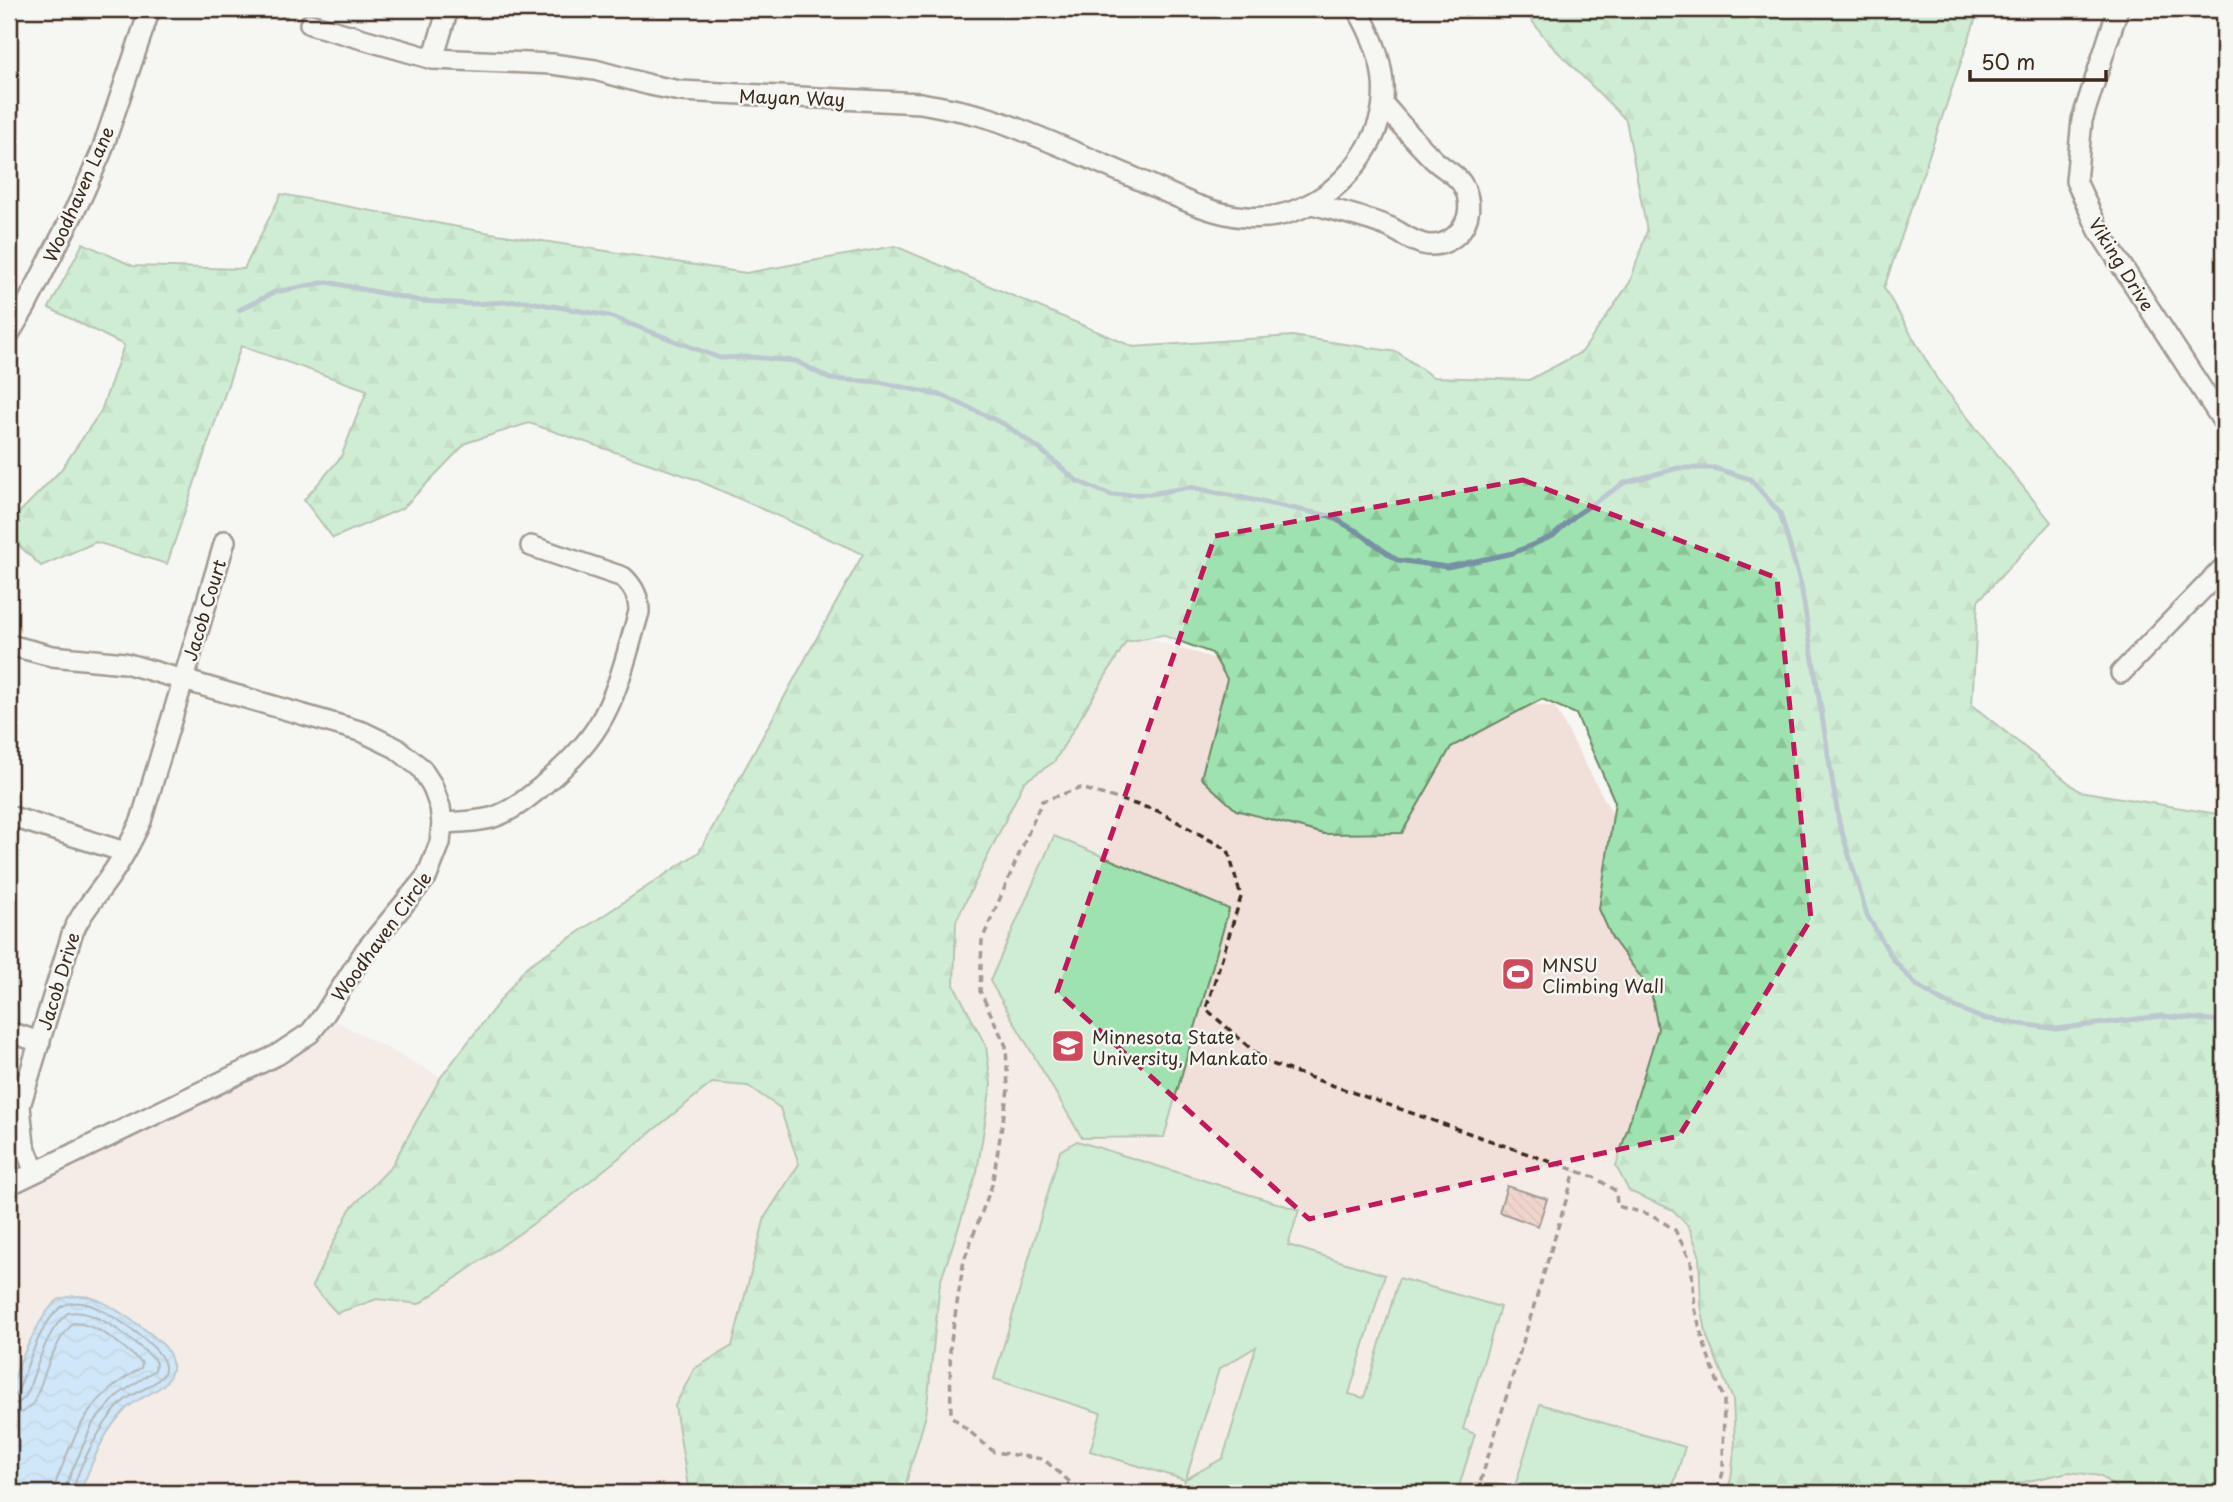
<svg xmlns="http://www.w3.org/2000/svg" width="2233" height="1502" viewBox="0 0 2233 1502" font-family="'Playpen Sans',sans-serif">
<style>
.built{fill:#f1e0da}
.forest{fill:url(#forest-firs);stroke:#6c8666;stroke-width:2}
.pitch{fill:#9ee3af;stroke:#6c8666;stroke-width:2;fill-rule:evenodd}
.water{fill:url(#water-waves);stroke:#7790a4;stroke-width:2}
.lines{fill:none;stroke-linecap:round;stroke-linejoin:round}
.shore{stroke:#636e78;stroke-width:2}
.stream{stroke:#7790a4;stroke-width:5}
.building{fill:url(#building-back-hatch);stroke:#3b2a1e;stroke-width:2}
.minor-casing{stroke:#3b2a1e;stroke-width:24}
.path{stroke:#3b2a1e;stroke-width:3.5;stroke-dasharray:7 5;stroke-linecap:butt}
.minor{stroke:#f6f6f2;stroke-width:19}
.marked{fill:none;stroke:#c2185b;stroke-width:5;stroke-dasharray:14 9;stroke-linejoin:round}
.labels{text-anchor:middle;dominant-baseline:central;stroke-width:5;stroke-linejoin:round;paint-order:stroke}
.street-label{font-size:18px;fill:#3b2a1e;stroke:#f6f6f2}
.poi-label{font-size:18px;fill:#3b2a1e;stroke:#f6f6f2;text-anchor:start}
</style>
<defs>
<pattern id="forest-firs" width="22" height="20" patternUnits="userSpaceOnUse" patternTransform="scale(1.75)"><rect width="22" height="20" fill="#9ee3af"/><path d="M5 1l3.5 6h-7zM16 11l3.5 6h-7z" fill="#89c396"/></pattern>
<pattern id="water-waves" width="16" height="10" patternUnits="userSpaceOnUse" patternTransform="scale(1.75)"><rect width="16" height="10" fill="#9fd4fe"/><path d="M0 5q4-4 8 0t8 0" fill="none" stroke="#8ab6d9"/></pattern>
<pattern id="building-back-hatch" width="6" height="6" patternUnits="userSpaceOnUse" patternTransform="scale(1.75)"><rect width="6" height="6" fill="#e6aca2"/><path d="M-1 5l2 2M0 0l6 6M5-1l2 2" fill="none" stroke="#bc8c83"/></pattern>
</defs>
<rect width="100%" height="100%" fill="#f6f6f2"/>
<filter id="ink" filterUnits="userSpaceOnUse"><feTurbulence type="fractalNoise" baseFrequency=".0143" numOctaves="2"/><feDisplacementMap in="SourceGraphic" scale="14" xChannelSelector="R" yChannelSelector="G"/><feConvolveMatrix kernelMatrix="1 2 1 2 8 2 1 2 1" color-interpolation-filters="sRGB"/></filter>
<g filter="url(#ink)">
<g class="built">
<polygon points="863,554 1233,664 1555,707 1636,858 1775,1493 9,1493 9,1182 324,1015 441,1077 526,967 699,852"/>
<polygon points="2224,1404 2224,1493 1990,1493"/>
</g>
<polygon class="forest" points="1523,9 1979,9 1884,288 1937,379 2051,522 1978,601 1972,705 2079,791 2217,814 2224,806 2224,1480 2194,1493 2122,1493 2101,1476 2069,1472 1975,1493 1726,1493 1731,1479 1735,1442 1733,1400 1707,1337 1701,1305 1699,1254 1689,1227 1673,1210 1629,1191 1616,1166 1658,1029 1651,991 1612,938 1599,909 1615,802 1576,714 1542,699 1451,747 1402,833 1324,834 1236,810 1201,778 1227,679 1212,653 1162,635 1126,642 1054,762 1024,782 956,921 954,985 986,1046 991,1085 977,1172 940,1283 926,1415 903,1493 689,1493 675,1406 694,1369 732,1346 765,1217 799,1164 780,1108 748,1086 712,1083 564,1202 419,1304 377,1299 337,1313 312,1286 350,1209 391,1167 441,1077 526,967 699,852 863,554 695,479 529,423 466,443 403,508 333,538 304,500 341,457 367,390 241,346 167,564 96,542 41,566 9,536 9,523 60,471 101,411 124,345 49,308 83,243 133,266 244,269 281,194 485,232 746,273 895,246 1134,347 1292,336 1397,352 1433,377 1529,380 1582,352 1630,282 1647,231 1626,120 1549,43"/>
<g class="pitch">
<polygon points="1054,836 1229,909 1164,1137 1082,1138 990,981"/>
<path d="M1077,1141L1299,1210L1288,1245L1385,1275L1349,1394L1364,1398L1399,1278L1500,1307L1463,1429L1475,1434L1457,1493H1181L1185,1480L1090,1451L1101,1413L994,1379L1060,1151ZM1256,1347L1223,1458L1186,1479L1219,1369Z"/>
<polygon points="1540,1404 1685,1447 1671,1493 1513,1493"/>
</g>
<path class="water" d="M74,1296C79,1296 85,1296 90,1297C108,1302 154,1334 166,1348C171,1355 174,1365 171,1373C165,1392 138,1396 126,1409C99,1437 95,1460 79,1493H14L9,1487C9,1459 7,1429 9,1401C10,1378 40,1313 58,1300C63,1297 69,1297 74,1296Z"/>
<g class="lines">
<g class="shore">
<path d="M9,1396L15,1395L18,1391C28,1366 39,1324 61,1307C68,1302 79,1302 87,1304C105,1309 169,1349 165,1370C163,1383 134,1392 124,1401C105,1417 76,1469 73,1493"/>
<path d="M9,1405C15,1404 20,1403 24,1398C29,1393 30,1384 33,1377C41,1355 49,1328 68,1313C96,1307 133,1341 153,1358L156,1363L155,1370L118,1395L93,1423L66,1485L64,1493"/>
<path d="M9,1415L23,1412L34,1403L50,1359L61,1338L73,1323C98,1323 125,1348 142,1363L141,1368C98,1393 82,1415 64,1462C60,1473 54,1482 54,1493"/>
</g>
<polyline class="stream" points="239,310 275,292 327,282 421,301 472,304 524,301 609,316 720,358 750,357 796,361 830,379 879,382 944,396 1004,424 1041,450 1077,481 1111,495 1151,494 1190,487 1330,516 1358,532 1397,560 1447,567 1513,553 1553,536 1576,515 1624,483 1678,468 1714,468 1750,479 1780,513 1801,585 1839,822 1867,915 1893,959 1916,985 1942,1001 1981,1018 2056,1029 2161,1016 2224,1021"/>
</g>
<polygon class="building" points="1507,1186 1547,1199 1538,1226 1499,1212"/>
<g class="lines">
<defs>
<g id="minor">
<polyline points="2118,9 2082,120 2076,181 2099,231 2224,423"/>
<path d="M310,24L433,59L552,64L595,70L650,85L680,91L921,103C947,108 973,112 998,121C1045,138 1090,159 1135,178C1170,193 1207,214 1245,217C1297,222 1342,191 1367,148C1396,101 1383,53 1357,9"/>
<polyline points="433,59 448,9"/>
<path d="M1312,204C1338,211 1365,217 1389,227C1402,233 1413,243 1428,245C1441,246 1453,240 1461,230C1473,214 1471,191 1456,177C1448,170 1438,165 1431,157C1414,140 1399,122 1384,105"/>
<polyline points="9,334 26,306 82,196 101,153 150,9"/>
<polyline points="9,645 52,656 125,663 363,732 396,748 421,768 432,785 440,807 442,823 440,843 427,876 365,951 324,1015 310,1033 277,1055 9,1185"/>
<polyline points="2121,673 2224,567"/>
<polyline points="9,816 125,852"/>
<path d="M442,823C458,822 475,822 491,818C511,812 525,800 541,787C562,769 585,748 599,724C619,691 628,649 639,612C639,597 634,587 623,577L531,546"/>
<polyline points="9,1032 40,1042"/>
<path d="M35,1172L24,1145L20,1106L72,934C82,910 97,896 111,875C123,858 132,840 141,821L225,541"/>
</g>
</defs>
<use href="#minor" class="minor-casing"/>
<g class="path">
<polyline points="258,9 294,19"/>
<polyline points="1074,1493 1070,1482 1043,1459 994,1452 951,1416 950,1347 964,1260 992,1185 1008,1090 1006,1046 980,991 982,940 1042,801 1081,788 1158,811 1228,850 1241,897 1206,1009 1266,1062 1594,1177 1616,1191 1617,1206 1652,1215 1675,1230 1691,1261 1695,1309 1705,1347 1724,1400 1723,1472 1717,1493"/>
<polyline points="1477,1493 1575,1171"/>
</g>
<use href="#minor" class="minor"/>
</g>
</g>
<path d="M0 0H2233V1502H0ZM1523,480L1777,578L1811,919L1679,1136L1309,1219L1057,992L1215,536Z" fill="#f6f6f2" fill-opacity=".55" fill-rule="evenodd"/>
<path class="marked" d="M1523,480L1777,578L1811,919L1679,1136L1309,1219L1057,992L1215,536Z"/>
<defs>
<symbol id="stadium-square" viewBox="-11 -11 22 22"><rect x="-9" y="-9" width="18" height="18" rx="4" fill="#d1495b" stroke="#f6f6f2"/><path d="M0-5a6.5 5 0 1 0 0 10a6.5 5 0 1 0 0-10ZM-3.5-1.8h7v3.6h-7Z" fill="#fff"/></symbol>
<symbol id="university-square" viewBox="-11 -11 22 22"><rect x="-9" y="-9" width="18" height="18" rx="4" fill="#d1495b" stroke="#f6f6f2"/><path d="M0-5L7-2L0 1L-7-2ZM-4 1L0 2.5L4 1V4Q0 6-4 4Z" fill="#fff"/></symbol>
</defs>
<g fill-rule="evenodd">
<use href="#stadium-square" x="1499" y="955" width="38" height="38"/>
<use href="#university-square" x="1049" y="1027" width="38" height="38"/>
</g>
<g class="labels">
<g class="street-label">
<text transform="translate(792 97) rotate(2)">Mayan Way</text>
<text transform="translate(78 194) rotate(-66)">Woodhaven Lane</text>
<text transform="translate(2122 264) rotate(58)">Viking Drive</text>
<text transform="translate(204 610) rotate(-73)">Jacob Court</text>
<text transform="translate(381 936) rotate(-54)">Woodhaven Circle</text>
<text transform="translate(58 981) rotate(-73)">Jacob Drive</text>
</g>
<g class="poi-label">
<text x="1542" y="964">MNSU<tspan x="1542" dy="21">Climbing Wall</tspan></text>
<text x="1092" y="1036">Minnesota State<tspan x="1092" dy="21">University, Mankato</tspan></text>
</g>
</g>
<rect width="2233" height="1502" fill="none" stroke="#f6f6f2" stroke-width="35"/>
<rect x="18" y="18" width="2198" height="1467" fill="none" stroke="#3b2a1e" stroke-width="2.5" filter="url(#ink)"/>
<path d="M1970 70v10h136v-10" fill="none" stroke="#3b2a1e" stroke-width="3.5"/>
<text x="1981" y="70" font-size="21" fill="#3b2a1e" stroke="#f6f6f2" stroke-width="5" paint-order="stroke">50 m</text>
</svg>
